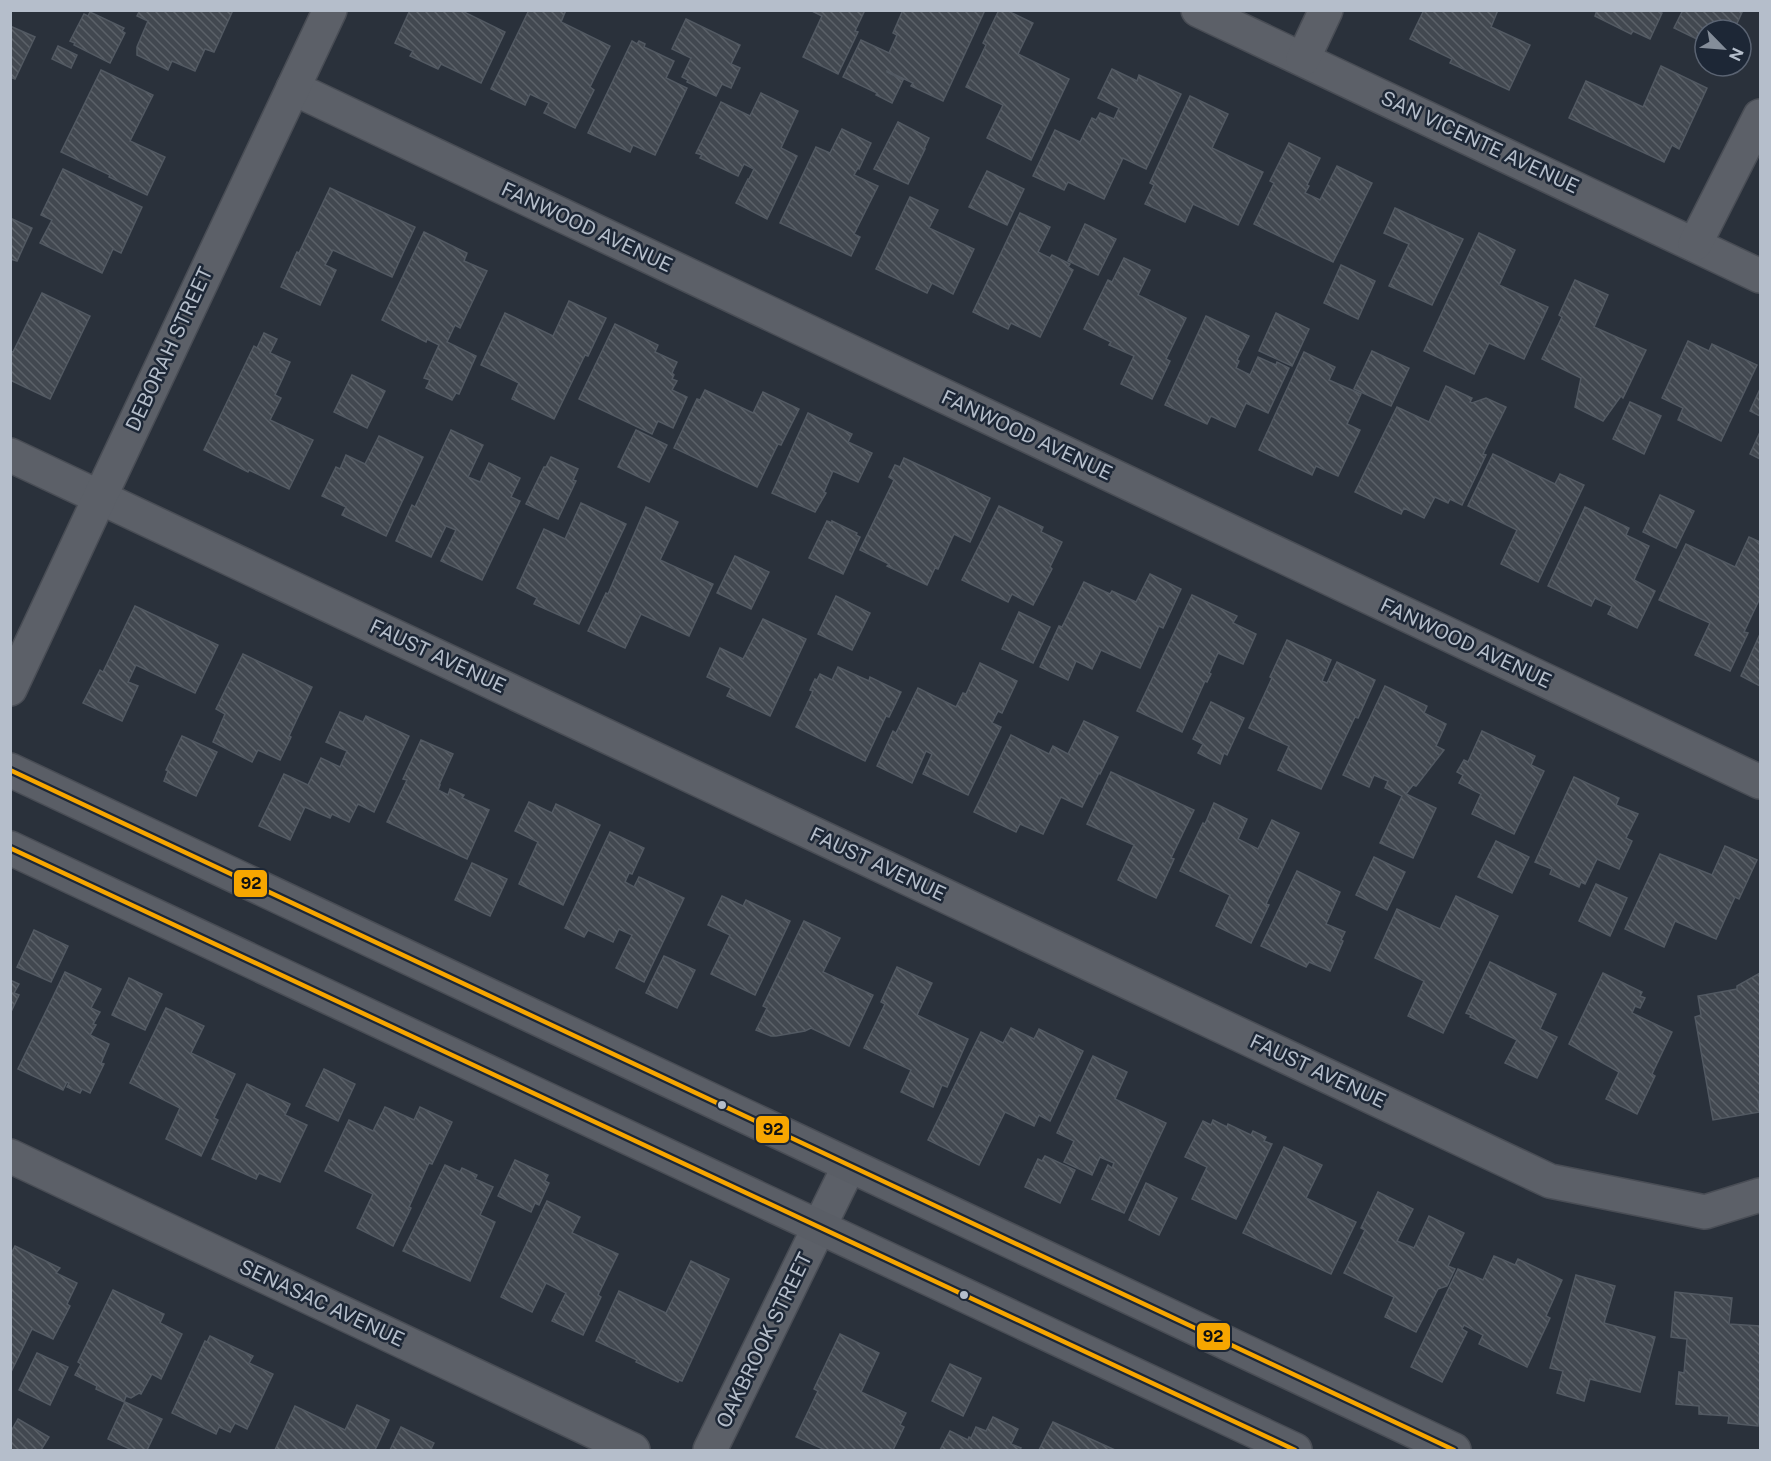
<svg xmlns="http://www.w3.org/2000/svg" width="1771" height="1461" viewBox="0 0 1771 1461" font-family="'Public Sans',sans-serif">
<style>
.building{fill:url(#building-back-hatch);stroke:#525962;stroke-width:1.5}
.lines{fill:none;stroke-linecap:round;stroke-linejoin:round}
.minor-casing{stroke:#494d55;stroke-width:36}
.secondary-casing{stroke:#494d55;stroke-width:36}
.minor{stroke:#5c6068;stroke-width:33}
.secondary{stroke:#5a5e66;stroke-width:33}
.bus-1-casing{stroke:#1d2736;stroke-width:9}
.bus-1{stroke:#f7a600;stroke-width:4.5}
.bus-dot{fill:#b5becb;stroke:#1d2736;stroke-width:2}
.labels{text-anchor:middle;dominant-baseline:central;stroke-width:5;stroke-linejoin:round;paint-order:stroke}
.street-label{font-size:20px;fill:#b5becb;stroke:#1d2736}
.line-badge{stroke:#1d2736;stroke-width:2}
.pale-badge-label{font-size:16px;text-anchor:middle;font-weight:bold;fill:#111}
</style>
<defs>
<pattern id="building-back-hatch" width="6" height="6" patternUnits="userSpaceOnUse" patternTransform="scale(1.5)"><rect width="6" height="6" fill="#424850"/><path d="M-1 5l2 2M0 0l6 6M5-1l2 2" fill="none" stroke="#5b6168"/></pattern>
</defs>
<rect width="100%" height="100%" fill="#2a313b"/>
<g class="building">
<polygon points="140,10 233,10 214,52 205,49 195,71 172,61 168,70 137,55 137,47 148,21 137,16"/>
<polygon points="410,10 465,10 464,12 505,32 481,83 441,64 438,69 410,56 413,51 395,43"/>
<polygon points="529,10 566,10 561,22 610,46 590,87 594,90 575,128 544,113 549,103 530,94 525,105 491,89"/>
<polygon points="810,10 865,10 855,31 858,32 838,74 803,57 822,16"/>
<polygon points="903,10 985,10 943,101 911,86 913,83 887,71 887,72 903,80 892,103 876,95 877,93 843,77 861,40 889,53 897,35 893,33"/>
<polygon points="999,10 1006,10 1033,23 1018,54 1069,79 1031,160 987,138 1003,105 966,87 986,45 983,43"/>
<polygon points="1424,10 1498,10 1491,27 1530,45 1509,90 1450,63 1452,59 1410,39"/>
<polygon points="1597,10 1656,10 1662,13 1650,39 1633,31 1631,34 1595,16"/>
<polygon points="1683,10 1743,10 1734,30 1705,30 1705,43 1674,28"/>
<polygon points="90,12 124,28 122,31 125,33 110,63 74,45 75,43 70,41 84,14 88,16"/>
<polygon points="686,19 740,45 731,64 740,68 731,88 722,84 716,96 687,82 688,80 682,77 691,58 672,49"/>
<polygon points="10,26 35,37 15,79 10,77"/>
<polygon points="632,41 637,44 639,41 645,44 644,47 674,61 666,78 687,88 655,155 633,145 630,152 588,133"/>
<polygon points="58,46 77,55 71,68 52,59"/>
<polygon points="1661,66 1707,88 1679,149 1672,145 1664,162 1569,118 1586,81 1643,107"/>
<polygon points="1112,69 1137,81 1139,75 1181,94 1146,169 1123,158 1104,199 1068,182 1064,190 1033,176 1055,130 1080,142 1092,118 1096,120 1100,113 1114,119 1119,108 1098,98"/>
<polygon points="101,70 153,95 130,141 165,157 147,195 109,177 110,175 61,152"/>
<polygon points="761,93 798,111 781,148 797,156 767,219 736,203 748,179 749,179 754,169 744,164 738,176 700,158 702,155 696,153 721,102 750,116"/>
<polygon points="1190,96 1228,114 1212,148 1263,172 1238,225 1193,204 1185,222 1145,204 1154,185 1150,183"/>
<polygon points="898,122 929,138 924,149 925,149 908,184 874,169"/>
<polygon points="842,129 871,143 859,169 858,168 854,175 878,186 854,234 860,237 851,256 780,223 816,147 830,153"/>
<polygon points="1289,143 1320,158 1307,185 1309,186 1305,193 1320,200 1337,166 1372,183 1333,262 1254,224 1274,183 1270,181"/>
<polygon points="63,169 142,207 121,253 113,249 102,273 40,243 52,220 41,215"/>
<polygon points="987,171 1024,189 1007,225 969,207"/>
<polygon points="330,188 415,227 392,277 333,250 325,265 336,270 320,305 281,287 297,252 299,253"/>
<polygon points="910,197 938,210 929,228 974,249 953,294 932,283 927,293 876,269"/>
<polygon points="1395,208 1463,239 1432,305 1389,286 1409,244 1384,233"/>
<polygon points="1020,213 1050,227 1038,252 1050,258 1052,255 1070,264 1068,267 1073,270 1040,337 1011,323 1008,329 973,312"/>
<polygon points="10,218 32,228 17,261 10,259"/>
<polygon points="1085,224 1116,239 1098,275 1068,261"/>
<polygon points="424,232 467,253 464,261 487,271 460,328 455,325 447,342 476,356 459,394 456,393 452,400 426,388 430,380 424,378 439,345 427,339 426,342 382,320"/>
<polygon points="1479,233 1515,250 1499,285 1548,307 1524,359 1489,343 1474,374 1424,351"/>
<polygon points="1124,258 1150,270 1138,295 1186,318 1166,359 1170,361 1152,399 1121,384 1134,356 1109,345 1111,342 1084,329 1108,280 1112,282"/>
<polygon points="1341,265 1375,281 1358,319 1324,303"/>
<polygon points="1575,280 1608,295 1594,327 1646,350 1623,398 1621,396 1603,421 1575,407 1581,378 1542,359 1562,317 1559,315"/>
<polygon points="42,293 90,316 50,399 10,380 10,351 13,352"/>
<polygon points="569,301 606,318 588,356 585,355 554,419 512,399 519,383 481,365 505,313 553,336"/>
<polygon points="1276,313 1309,329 1292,366 1259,351"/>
<polygon points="1206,316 1249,336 1237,360 1239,361 1236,368 1250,375 1258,357 1276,365 1277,362 1289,368 1268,413 1246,403 1235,427 1211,416 1207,424 1165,405"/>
<polygon points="615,324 658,345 655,352 677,362 672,373 674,375 672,379 677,381 672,390 687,397 673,428 658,421 652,434 579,399"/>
<polygon points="264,333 277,339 270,353 290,362 275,395 281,398 270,420 313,440 289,489 249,470 248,472 204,450 254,346 257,348"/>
<polygon points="1688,341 1709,351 1712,344 1757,365 1721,441 1678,420 1683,408 1662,398"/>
<polygon points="1372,351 1409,368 1391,406 1354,389"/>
<polygon points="1304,352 1335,367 1329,380 1361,394 1347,424 1360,430 1338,476 1316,466 1312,475 1259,450"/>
<polygon points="352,375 385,391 367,428 334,412"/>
<polygon points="1446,386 1472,398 1470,402 1472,403 1486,398 1506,407 1483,454 1486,455 1462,505 1450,499 1448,503 1435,497 1424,518 1404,508 1401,514 1355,492 1397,407 1429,422"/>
<polygon points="1760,389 1760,416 1750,411"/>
<polygon points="705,390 753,413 763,392 799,409 781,445 778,444 757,487 674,448 697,399 700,400"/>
<polygon points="1630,402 1661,416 1644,454 1613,439"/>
<polygon points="808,413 852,434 848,442 872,453 858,482 833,471 824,492 826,493 815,512 772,493"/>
<polygon points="451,430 483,445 468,477 480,482 489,463 520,478 511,497 520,501 482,580 441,561 456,530 446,526 431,557 396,541 412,505 415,507"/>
<polygon points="636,430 667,445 649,482 618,467"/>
<polygon points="1760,432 1760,459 1750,454"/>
<polygon points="379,436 423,457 386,536 342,515 346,507 322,496 336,467 340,469 346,455 365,464"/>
<polygon points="1493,454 1555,484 1560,474 1584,485 1538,582 1501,564 1517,530 1468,506"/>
<polygon points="551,457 578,469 573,480 576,481 558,519 526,504 544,467 546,467"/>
<polygon points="904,458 990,498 970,542 954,534 938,569 935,568 927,585 887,566 889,564 860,550 894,480 889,477 895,465 900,467"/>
<polygon points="1660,495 1694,511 1676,548 1643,532"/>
<polygon points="581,503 626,524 579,624 534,604 537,598 517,588 544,529 565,539"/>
<polygon points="999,506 1043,527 1041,532 1062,542 1050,567 1052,569 1033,605 1012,594 1008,602 962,580"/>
<polygon points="646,507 678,522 660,560 713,584 689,636 641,614 625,648 588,631 606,593 608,594"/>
<polygon points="1585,507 1629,528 1626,535 1649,546 1634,580 1655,591 1637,628 1608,614 1612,606 1595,598 1591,606 1548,586"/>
<polygon points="827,521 832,523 832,521 857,533 856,535 860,537 843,574 809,558"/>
<polygon points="1749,537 1760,542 1760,598 1744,632 1748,633 1730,671 1695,655 1710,623 1659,600 1686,544 1735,567"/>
<polygon points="735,556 769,572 751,609 717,593"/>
<polygon points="1150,574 1181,589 1163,628 1159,626 1140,668 1101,650 1092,669 1076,661 1068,680 1040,667 1059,626 1062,627 1084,582 1110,594 1112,591 1136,602"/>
<polygon points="1192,595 1237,616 1233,623 1256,634 1243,664 1218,653 1209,673 1211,674 1207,682 1205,681 1182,732 1137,711"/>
<polygon points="836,596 870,613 852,650 818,634"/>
<polygon points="135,606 218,645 195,693 136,665 128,682 138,686 122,721 83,703 100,670 103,672"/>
<polygon points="1019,612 1050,627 1033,663 1002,649"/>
<polygon points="763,619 806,639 770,716 727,696 731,688 707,677 720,648 743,659"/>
<polygon points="1760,634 1760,686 1741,676"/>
<polygon points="1287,640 1331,660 1322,681 1327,683 1337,662 1375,680 1358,718 1355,717 1321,789 1278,770 1289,746 1249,728 1272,678 1270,677"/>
<polygon points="243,654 312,687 289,736 291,737 280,760 258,750 252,762 213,742 225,714 216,709"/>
<polygon points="980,663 1017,681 1002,713 998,711 992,723 1001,727 968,795 923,774 932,754 926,751 912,783 877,766 893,731 896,733 918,688 956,707 963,693 966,694"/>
<polygon points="838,667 869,681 870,677 901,692 889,717 886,716 865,761 796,727 813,691 810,690 815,679 817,680 820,674 832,680"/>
<polygon points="1385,686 1427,706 1424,713 1446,724 1436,746 1444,750 1416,786 1413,785 1406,794 1436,808 1413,858 1380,843 1402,796 1385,788 1388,781 1374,775 1369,787 1343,775"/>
<polygon points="1211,702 1244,718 1227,755 1224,753 1220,764 1198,753 1203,744 1193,739"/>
<polygon points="340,712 363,722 366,716 409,736 374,812 358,804 349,822 332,814 330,818 305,807 290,840 259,826 284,774 308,785 321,758 340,767 347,751 326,742"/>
<polygon points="1084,721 1118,737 1100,774 1099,773 1082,807 1061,797 1043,834 1020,824 1016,832 974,812 1011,735 1049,754 1053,746 1068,754"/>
<polygon points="1482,731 1535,756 1531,765 1544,771 1514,834 1472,814 1481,794 1459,783 1463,775 1457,772 1464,760 1468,762"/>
<polygon points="182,736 217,752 196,796 164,781 168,771 166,770"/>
<polygon points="421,740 453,754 439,785 440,785 438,790 448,795 450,789 464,795 462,798 489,810 467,859 387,822 407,780 403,779"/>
<polygon points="1111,772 1194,810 1171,858 1174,859 1156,898 1118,880 1134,845 1087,824"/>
<polygon points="1574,777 1619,798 1616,805 1638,814 1626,838 1632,841 1619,869 1597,859 1585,884 1581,882 1579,887 1550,874 1552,869 1535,862"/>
<polygon points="529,802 552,813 556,804 600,825 563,905 519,884 538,842 515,831"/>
<polygon points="1214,803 1247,819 1238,839 1258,849 1272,820 1299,833 1266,904 1269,905 1251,943 1216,926 1230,895 1180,871 1203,823 1205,824"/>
<polygon points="610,832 644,848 632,874 629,873 625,882 634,887 639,877 684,898 644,982 616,968 632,935 619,929 613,942 588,930 584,937 565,928"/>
<polygon points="1496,841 1529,857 1512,893 1478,877"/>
<polygon points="1725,846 1757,860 1739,899 1735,897 1716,939 1675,921 1664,947 1625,929 1660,854 1712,875"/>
<polygon points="1374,857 1405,872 1387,910 1356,895"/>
<polygon points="472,863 507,879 490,916 455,900"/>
<polygon points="1297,871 1340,892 1326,924 1345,932 1341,940 1343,941 1330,971 1309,962 1306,967 1261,946"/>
<polygon points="1596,884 1627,898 1610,936 1579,921"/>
<polygon points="722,896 743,906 746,900 790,921 755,995 711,974 730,935 708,925"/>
<polygon points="1456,896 1498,916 1443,1033 1408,1016 1424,981 1375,958 1397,909 1440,929"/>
<polygon points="804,921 840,938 823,972 873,995 849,1046 811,1028 805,1031 776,1036 771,1036 756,1030 767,1008 763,1006"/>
<polygon points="34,930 68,946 51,982 17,967"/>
<polygon points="664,956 695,970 677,1008 646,993"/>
<polygon points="1490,962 1556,994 1540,1029 1557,1037 1537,1078 1505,1063 1517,1040 1470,1017 1471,1015 1466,1013"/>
<polygon points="897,967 932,983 917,1015 968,1039 947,1087 942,1085 933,1107 901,1092 911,1070 864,1048 885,1004 881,1002"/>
<polygon points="65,972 101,989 91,1008 100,1012 93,1024 96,1025 90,1035 109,1044 101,1063 104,1064 90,1093 82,1089 80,1093 67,1087 69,1083 67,1082 63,1090 18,1069"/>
<polygon points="1603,973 1642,992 1640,996 1645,998 1640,1008 1635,1006 1632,1013 1672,1032 1652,1074 1655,1076 1637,1114 1606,1099 1619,1072 1569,1044"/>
<polygon points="1760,973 1760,1020 1759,1021 1760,1023 1760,1102 1758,1102 1760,1112 1713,1120 1695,1017 1701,1015 1698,996 1737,989 1737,986"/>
<polygon points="129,978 162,994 145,1030 112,1015"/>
<polygon points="10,980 19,984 14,993 19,995 10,1014"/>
<polygon points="166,1008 204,1026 191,1053 235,1074 214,1118 218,1120 201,1156 166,1139 180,1108 130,1083"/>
<polygon points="1011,1028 1034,1039 1039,1029 1083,1051 1050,1121 1039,1115 1034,1126 1005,1112 979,1165 928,1140 981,1032 1003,1043"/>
<polygon points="1093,1056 1127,1072 1115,1099 1166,1123 1124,1213 1092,1199 1108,1165 1112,1168 1114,1163 1100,1157 1092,1175 1064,1162 1074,1141 1057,1133"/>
<polygon points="324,1069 355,1084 338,1121 306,1106"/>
<polygon points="247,1084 290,1104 285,1115 307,1125 280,1182 259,1173 256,1179 212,1159"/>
<polygon points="385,1107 414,1120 420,1107 452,1122 432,1164 429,1163 409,1207 411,1208 393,1246 357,1228 373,1194 325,1171 349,1120 373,1131"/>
<polygon points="1213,1120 1227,1127 1228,1124 1251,1135 1253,1131 1266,1137 1264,1141 1272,1144 1236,1219 1192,1199 1207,1167 1185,1157 1203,1121 1211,1125"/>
<polygon points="1284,1147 1322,1165 1306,1198 1356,1222 1331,1274 1243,1233"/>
<polygon points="1045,1156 1075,1170 1060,1203 1025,1187 1038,1159 1042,1161"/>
<polygon points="515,1160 548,1175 545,1181 549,1183 539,1205 535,1203 531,1212 498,1196"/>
<polygon points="445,1165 460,1172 462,1168 477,1175 475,1179 493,1187 480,1215 495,1222 470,1281 403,1251"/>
<polygon points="1146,1183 1177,1198 1159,1235 1129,1220"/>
<polygon points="1378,1192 1413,1209 1397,1241 1414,1248 1429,1216 1464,1233 1448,1266 1455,1269 1447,1286 1438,1289 1416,1332 1385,1317 1394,1297 1344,1273 1365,1230 1361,1228"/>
<polygon points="547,1201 580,1217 572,1233 618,1254 598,1295 601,1297 583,1335 552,1321 566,1293 546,1283 532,1312 501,1297"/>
<polygon points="15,1246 60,1268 56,1273 77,1283 67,1304 70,1306 53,1339 32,1329 11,1372 10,1256"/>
<polygon points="1494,1256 1515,1265 1518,1259 1562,1280 1546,1316 1550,1318 1527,1367 1479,1344 1483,1335 1464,1325 1462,1329 1467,1332 1442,1382 1411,1367 1458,1269 1483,1280"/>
<polygon points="691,1261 729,1279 682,1381 679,1380 678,1382 636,1362 637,1360 596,1341 619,1291 666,1313"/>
<polygon points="1576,1275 1615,1286 1604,1323 1655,1337 1640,1392 1590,1379 1584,1401 1557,1393 1563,1371 1550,1368"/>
<polygon points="113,1290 164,1314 160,1323 182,1334 161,1379 152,1374 141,1394 139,1393 131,1398 126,1396 124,1402 96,1389 97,1386 75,1375 81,1364 78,1362"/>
<polygon points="1675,1292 1732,1298 1729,1324 1760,1326 1760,1401 1758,1426 1728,1423 1729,1416 1699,1414 1699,1406 1676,1404 1679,1372 1684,1373 1687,1339 1671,1337"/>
<polygon points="840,1334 879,1353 861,1392 906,1413 900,1425 904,1427 893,1450 825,1450 796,1437 818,1391 814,1389"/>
<polygon points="210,1336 253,1356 249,1363 273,1374 247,1429 235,1423 230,1432 219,1427 216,1434 172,1413 205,1341 207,1342"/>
<polygon points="37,1353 68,1367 50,1405 19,1390"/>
<polygon points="950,1364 981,1378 963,1416 932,1401"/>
<polygon points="125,1402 162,1419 147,1450 132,1450 108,1439"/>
<polygon points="357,1405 389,1420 375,1450 275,1450 295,1406 345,1430"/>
<polygon points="993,1417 1018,1429 1011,1444 1021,1448 1020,1450 940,1450 950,1431 968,1440 969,1437 971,1438 976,1427 986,1431"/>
<polygon points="18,1419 49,1437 41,1450 10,1450 10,1433"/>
<polygon points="1053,1422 1115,1450 1039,1450"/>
<polygon points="401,1427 434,1443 431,1449 434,1450 390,1450"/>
</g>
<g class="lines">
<defs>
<g id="minor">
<polyline points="1198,10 1760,276"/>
<polyline points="1303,59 1326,10"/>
<polyline points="293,88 1760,782"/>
<polyline points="1695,244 1760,116"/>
<polyline points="10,455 1550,1181 1705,1212 1760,1195"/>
<polyline points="10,689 100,497 330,10"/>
<polyline points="10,1156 633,1450"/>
<polyline points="710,1450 849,1166"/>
</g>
<g id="secondary">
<polyline points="10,770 1454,1450"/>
<polyline points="10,848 1295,1450"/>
</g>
</defs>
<use href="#minor" class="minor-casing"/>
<use href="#secondary" class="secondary-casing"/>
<use href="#minor" class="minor"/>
<use href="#secondary" class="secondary"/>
<defs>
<g id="bus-1">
<polyline points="10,770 1454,1450"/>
<polyline points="10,848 1295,1450"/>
</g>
</defs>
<use href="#bus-1" class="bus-1-casing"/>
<use href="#bus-1" class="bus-1"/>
</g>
<g class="bus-dot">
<circle cx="722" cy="1105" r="5"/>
<circle cx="964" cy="1295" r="5"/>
</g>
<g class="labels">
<g class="street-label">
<text transform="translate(1480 142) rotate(25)">SAN VICENTE AVENUE</text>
<text transform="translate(587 227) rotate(25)">FANWOOD AVENUE</text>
<text transform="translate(169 349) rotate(-65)">DEBORAH STREET</text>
<text transform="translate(1027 435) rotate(25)">FANWOOD AVENUE</text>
<text transform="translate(1466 643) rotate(25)">FANWOOD AVENUE</text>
<text transform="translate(438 656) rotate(25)">FAUST AVENUE</text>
<text transform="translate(878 864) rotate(25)">FAUST AVENUE</text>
<text transform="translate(1318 1071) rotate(25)">FAUST AVENUE</text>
<text transform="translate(322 1303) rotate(25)">SENASAC AVENUE</text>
<text transform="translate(764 1340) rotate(-64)">OAKBROOK STREET</text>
</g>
</g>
<g class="line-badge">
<rect x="233" y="869" width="35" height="29" rx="6" fill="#f7a600"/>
<rect x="755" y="1115" width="35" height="29" rx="6" fill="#f7a600"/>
<rect x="1196" y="1322" width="35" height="29" rx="6" fill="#f7a600"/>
</g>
<g class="pale-badge-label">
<text x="251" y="889">92</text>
<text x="773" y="1135">92</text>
<text x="1213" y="1342">92</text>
</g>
<rect width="1771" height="1461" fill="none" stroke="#b5becb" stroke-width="24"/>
<g transform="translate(1723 48) rotate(115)"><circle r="28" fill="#1d2736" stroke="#5a6372" stroke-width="1.5"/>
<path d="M0-4.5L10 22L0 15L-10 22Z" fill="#848d99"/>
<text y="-9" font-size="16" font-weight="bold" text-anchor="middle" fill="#b5becb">N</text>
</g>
</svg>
